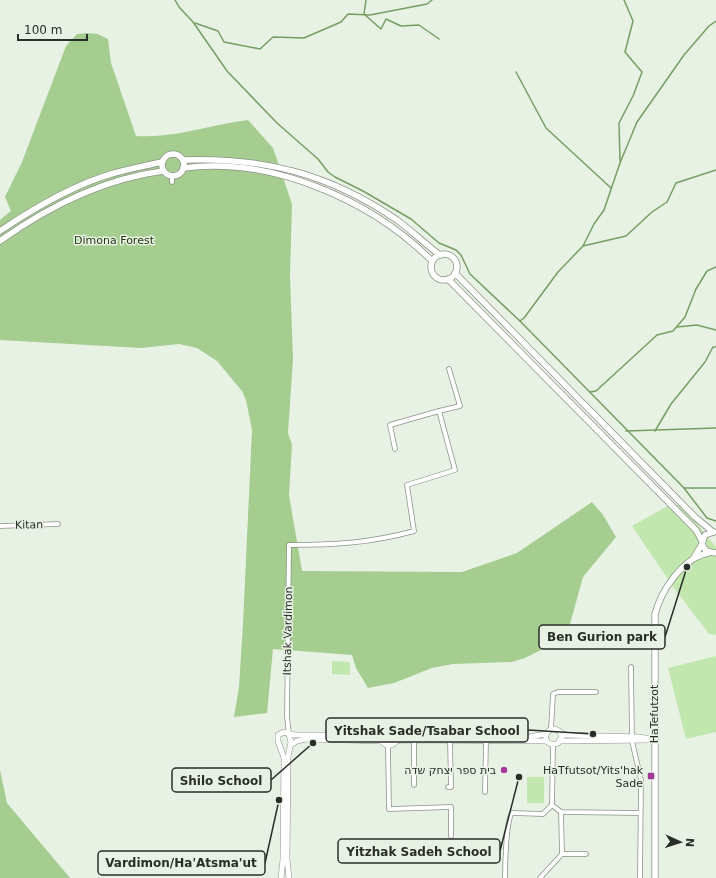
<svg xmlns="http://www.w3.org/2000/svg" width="716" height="878" viewBox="0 0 716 878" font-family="'DejaVu Sans','Noto Sans Hebrew',sans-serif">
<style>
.green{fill:#c1e7af}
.forest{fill:#a4cd8f}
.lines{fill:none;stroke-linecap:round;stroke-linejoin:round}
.stream{stroke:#769e62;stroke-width:1.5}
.minor-casing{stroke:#8a9286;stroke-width:5.5}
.tertiary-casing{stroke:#8a9286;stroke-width:6}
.secondary-casing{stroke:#8a9286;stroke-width:7}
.minor{stroke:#fff;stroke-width:4}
.tertiary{stroke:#fff;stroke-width:5}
.secondary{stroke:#fff;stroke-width:5.5}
.poi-dot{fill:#a1399b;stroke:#e8f2e4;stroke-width:1.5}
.labels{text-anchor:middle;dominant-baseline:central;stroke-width:3;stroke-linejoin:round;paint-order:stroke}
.park-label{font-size:11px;fill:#203a0f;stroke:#e8f2e4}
.street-label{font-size:11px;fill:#2a2e29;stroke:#e8f2e4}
.poi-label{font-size:11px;fill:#2a2e29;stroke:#e8f2e4;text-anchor:end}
.leader{fill:none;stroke:#2a2e29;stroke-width:1.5}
.callout-dot{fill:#2a2e29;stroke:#e8f2e4;stroke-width:1.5}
.callout{fill:#e8f2e4;stroke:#2a2e29;stroke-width:1.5}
.callout-label{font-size:12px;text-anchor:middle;font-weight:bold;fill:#2a2e29}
</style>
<rect width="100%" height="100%" fill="#e8f2e4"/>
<g class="green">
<polygon points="671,504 681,506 688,512 716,547 716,635 709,634 674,588 632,526"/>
<polygon points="716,656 716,732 686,739 668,668"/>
<polygon points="332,661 350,662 350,675 332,674"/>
<rect x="527" y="777" width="17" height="26"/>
</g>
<g class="forest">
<path d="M87,33L98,34L108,39L111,63L136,136C178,138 208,125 248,120L273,148L292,204L290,277L293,359L288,433L292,445L289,495L302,571L462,572L517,553L592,502L603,515L616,537L583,577L570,624L566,633L559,641L525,658L512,662L453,664L432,668L394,683L368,688L356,668L352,655L273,649L267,713L234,717L239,687L243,624L252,430L246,400L242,391L217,361L197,348L179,344L141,348L0,340V220L11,211L5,197L22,162L66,46L77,34Z"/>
<polygon points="0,770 7,803 70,878 0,878"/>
</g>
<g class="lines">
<g class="stream">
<polyline points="175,0 179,7 193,22 227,71 277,123 318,159 328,172 335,177 363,191 411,219 439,243 456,250 461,255 470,274 520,321 684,488 707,518 716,521"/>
<polyline points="366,0 364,14 381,29 386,19 401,26 419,25 439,39"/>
<polyline points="195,23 218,31 224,42 260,49 273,37 304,38 341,22 348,14 370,15 427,4 432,0"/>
<polyline points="516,72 546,128 611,188"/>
<polyline points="620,161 619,123 633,96 642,72 625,52 633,21 624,0"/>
<polyline points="583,246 594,224 604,210 620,163 637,122 684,55 709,26 716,21"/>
<polyline points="520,321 524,318 558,272 583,246 626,236 652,212 667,202 676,183 716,170"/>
<polyline points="677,327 697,325 716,330"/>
<polyline points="590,392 596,391 657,335 673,331 685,317 696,289 707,271 716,267"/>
<polyline points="626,431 716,428"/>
<polyline points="655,431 671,404 705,362 713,347 716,347"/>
<polyline points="684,488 716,488"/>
</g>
<defs>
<g id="minor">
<polyline points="172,176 172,182"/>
<polyline points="439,411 460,406 449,369"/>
<polyline points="0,526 58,524"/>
<polyline points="631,667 632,741 641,780 640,878"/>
<polyline points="551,729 553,694 558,692 596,692"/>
<path d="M289,734L287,717L289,545C335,545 370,543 414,531L407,485L455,470L439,411L390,425L395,449"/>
<polyline points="414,740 414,785"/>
<polyline points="388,745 389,809 451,807 451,836"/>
<polyline points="448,787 451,787 450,740"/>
<polyline points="485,792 486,740"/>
<polyline points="552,805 553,745"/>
<polyline points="562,854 586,854"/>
<path d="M505,878C505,867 506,820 512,813L543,814L552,805L561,812L640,813"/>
<polyline points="540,878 562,854 561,812"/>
</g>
<g id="tertiary">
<circle cx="389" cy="736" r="9"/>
<path d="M560,732L562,737L558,743C543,749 542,729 554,729C558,729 561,733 565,735L640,737L654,740"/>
<polyline points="397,733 411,737"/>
<polyline points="289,735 291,742 288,757 287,859 289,878"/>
<polyline points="529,737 546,734"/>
<polyline points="396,741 402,740 547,741"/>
<polyline points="560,741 649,740"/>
<polyline points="291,745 297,741 306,739 381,741"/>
<polyline points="281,878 283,859 284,758 278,741 278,735 284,732 295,735 377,735 380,733"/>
</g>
<g id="secondary">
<circle cx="173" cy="165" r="11"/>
<path d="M183,160C264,157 330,174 397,220C412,231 425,244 440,255"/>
<path d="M183,168C271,156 371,200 432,261"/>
<path d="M0,231C34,208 71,186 111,174C128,169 145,166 162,162"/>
<path d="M0,241C49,206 103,179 163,171"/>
<circle cx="444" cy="267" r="13"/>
<polyline points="455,273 695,517 713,532"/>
<polyline points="448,279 696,530 702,541"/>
<polyline points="714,532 705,535 702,544 706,551 716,553"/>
<polyline points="693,559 702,544"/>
<path d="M655,878V614C661,591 683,557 709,553"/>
</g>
</defs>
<use href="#minor" class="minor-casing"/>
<use href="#tertiary" class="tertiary-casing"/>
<use href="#secondary" class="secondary-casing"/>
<use href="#minor" class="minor"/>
<use href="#tertiary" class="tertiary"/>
<use href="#secondary" class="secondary"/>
</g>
<g class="poi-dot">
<circle cx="504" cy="770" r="4"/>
<rect x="647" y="772" width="8" height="8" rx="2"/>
</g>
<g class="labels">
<g class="park-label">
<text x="114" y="240">Dimona Forest</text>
</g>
<g class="street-label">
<text transform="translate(29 525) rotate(-1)">Kitan</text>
<text transform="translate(288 631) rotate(-89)">Itshak Vardimon</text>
<text transform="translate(654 714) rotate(-90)">HaTefutzot</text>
</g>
<g class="poi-label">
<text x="496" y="770">בית ספר יצחק שדה</text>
<text x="643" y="770">HaTfutsot/Yits'hak<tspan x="643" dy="13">Sade</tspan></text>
</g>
</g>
<path class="leader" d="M687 567L665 637M593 734L528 730M313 743L271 780M519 777L500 851M279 800L265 863"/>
<g class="callout-dot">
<circle cx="687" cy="567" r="4"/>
<circle cx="593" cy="734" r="4"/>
<circle cx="313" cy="743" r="4"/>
<circle cx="519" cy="777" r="4"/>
<circle cx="279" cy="800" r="4"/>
</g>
<g class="callout">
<rect x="539" y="625" width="126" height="24" rx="4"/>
<rect x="326" y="718" width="202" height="24" rx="4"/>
<rect x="172" y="768" width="99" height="24" rx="4"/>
<rect x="338" y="839" width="162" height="24" rx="4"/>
<rect x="98" y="851" width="167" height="24" rx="4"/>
</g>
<g class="callout-label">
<text x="602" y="641">Ben Gurion park</text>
<text x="427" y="735">Yitshak Sade/Tsabar School</text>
<text x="221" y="785">Shilo School</text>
<text x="419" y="856">Yitzhak Sadeh School</text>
<text x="181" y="867">Vardimon/Ha'Atsma'ut</text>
</g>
<g transform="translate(680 842) rotate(93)" stroke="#e8f2e4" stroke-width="3" paint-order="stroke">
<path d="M0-3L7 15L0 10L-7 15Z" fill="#2a2e29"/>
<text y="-6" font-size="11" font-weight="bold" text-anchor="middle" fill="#2a2e29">N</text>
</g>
<path d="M18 34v6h69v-6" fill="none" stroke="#2a2e29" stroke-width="2"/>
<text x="24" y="34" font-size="12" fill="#2a2e29" stroke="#e8f2e4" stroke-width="3" paint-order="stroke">100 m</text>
</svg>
